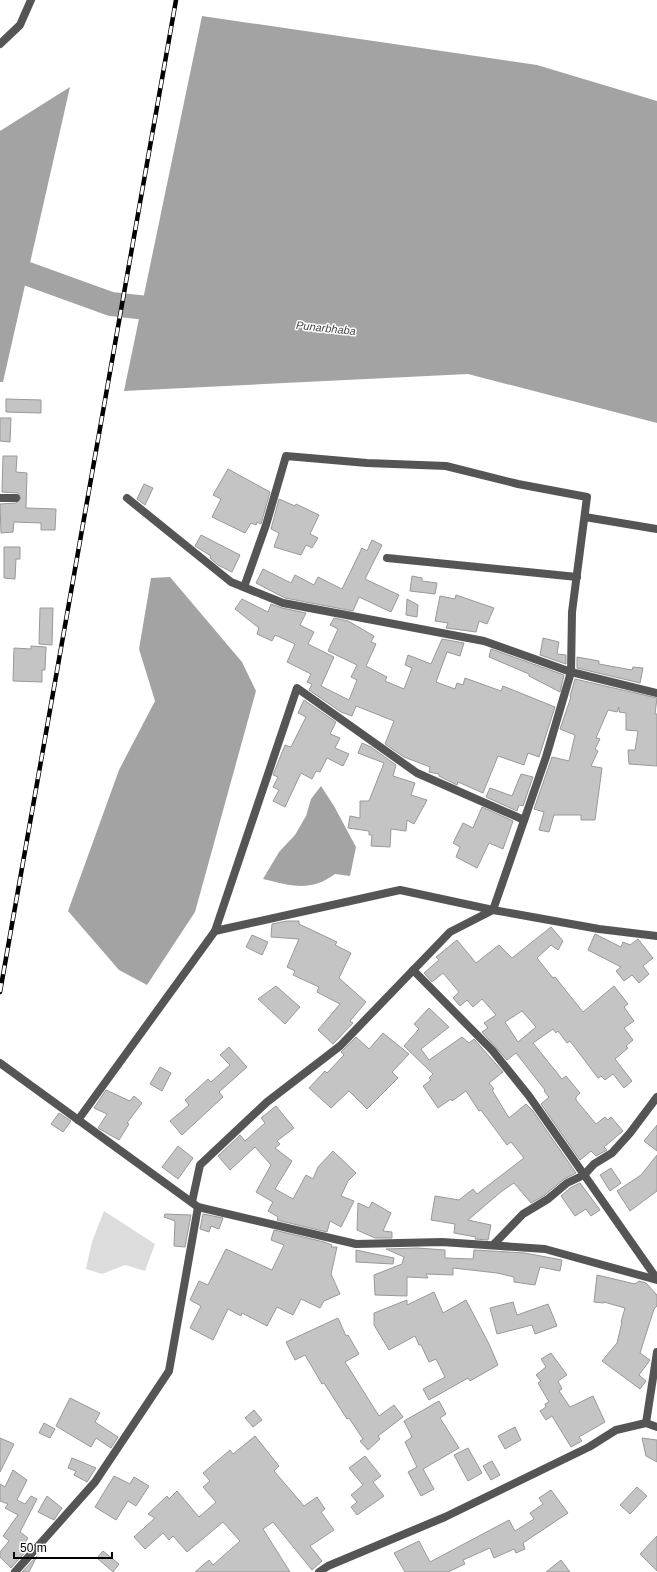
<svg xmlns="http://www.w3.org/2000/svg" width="657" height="1572" viewBox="0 0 657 1572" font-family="Helvetica,sans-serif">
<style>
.green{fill:#dcdcdc}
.water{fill:#a3a3a3}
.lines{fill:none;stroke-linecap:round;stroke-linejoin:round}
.river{stroke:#a3a3a3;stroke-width:24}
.building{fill:#c4c4c4;stroke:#999;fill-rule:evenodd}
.street{stroke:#555;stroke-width:8}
.rail-casing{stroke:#000;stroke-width:4.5}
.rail{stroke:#fff;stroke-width:3;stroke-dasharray:9;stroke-linecap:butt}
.labels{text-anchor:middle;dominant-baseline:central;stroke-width:3;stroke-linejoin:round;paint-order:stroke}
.water-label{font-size:11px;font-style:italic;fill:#444;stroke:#fff}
</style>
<rect width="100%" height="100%" fill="#fff"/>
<polygon class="green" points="104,1211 155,1244 145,1271 125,1265 102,1274 86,1269 92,1242"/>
<g class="water">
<polygon points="202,16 537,65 657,101 657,423 468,374 124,391"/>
<polygon points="70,87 3,382 0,382 0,131"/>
<polygon points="170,577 242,662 256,691 195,912 147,985 119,970 68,911 119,770 155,701 139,649 151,578"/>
<path d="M321,786L334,806L356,847L350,876L335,874C311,892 291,886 263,879L279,852L295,835L306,816L311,799Z"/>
</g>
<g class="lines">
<polyline class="river" points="0,268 28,274 111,304 174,311"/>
</g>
<g class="building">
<polygon points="6,399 41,400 41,413 6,412"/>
<polygon points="0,418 11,418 10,442 0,441"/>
<polygon points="3,456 17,456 16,472 27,473 26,508 56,509 55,530 41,530 41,523 14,522 13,532 1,533 0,504 16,503 21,498 18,493 2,492"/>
<polygon points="228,469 270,492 261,524 257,522 256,525 251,523 245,533 212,517 221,499 213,495"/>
<polygon points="144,484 153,488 145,505 137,499"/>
<polygon points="279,499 295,506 296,504 319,515 310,534 318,538 312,548 306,545 301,555 274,547 279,533 271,529"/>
<polygon points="201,535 240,555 232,572 218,565 210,558 211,556 195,546"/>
<polygon points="372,540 382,545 365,579 399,595 391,612 359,597 353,611 285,598 256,583 263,569 291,583 295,575 314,585 318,577 342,589 362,548 367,551"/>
<polygon points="4,547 20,547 20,559 16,559 15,579 4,578"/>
<polygon points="412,576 422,578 422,581 437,583 435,594 410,591"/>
<polygon points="456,595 494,608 487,624 479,621 476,632 446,628 448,623 435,621 440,596 455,599"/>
<polygon points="242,599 268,612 271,604 282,608 306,613 300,625 314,632 308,644 334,657 321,686 349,700 357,680 351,677 357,665 328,651 338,629 330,625 334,618 348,621 374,636 371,642 376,644 366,666 387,677 385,681 404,689 412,668 405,665 408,655 431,664 442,639 464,643 460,656 447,652 436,682 455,689 457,683 463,685 465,678 501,691 503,686 555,707 539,757 528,753 524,765 498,756 483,793 458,782 457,785 439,776 439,774 429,772 430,767 404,757 385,744 394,721 356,706 352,716 341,712 309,690 312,684 307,682 311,674 287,662 295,644 275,635 272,641 257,634 259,628 235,609"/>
<polygon points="407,599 418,605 417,617 406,615"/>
<polygon points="40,608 53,608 52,645 39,644"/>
<polygon points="543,638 559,642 557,654 566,655 566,664 540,655"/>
<polygon points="31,646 46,647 45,670 42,670 42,682 13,681 14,648 31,649"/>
<polygon points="491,649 564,675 560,692 529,676 529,674 489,657"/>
<polygon points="577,657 599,661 599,664 632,670 633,667 643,668 640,683 577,668"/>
<polygon points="575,679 657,698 655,714 657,714 657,766 629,764 628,750 635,750 638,731 626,730 626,713 619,712 619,707 617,712 608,710 596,738 600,739 595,749 598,751 591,766 602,768 595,820 581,820 581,815 554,815 549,832 539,830 544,812 534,809 552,757 569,761 575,735 560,729 571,697 570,696"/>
<polygon points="304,700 336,722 330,734 340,738 335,748 349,754 343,766 327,758 320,772 316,771 312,779 301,773 285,807 273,801 279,790 273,787 278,777 273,775 285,745 291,747 306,717 298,713"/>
<polygon points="362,743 371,747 396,765 393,776 415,783 411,795 427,800 414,824 407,820 406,831 391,829 390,847 371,846 372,835 369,835 369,831 348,828 350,816 360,818 360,801 369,801 384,763 358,753"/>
<polygon points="521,774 533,777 523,806 519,805 517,811 486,797 490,788 512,796"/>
<polygon points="482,807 513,821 503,849 489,843 477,868 456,857 460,847 453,843 463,823 473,828"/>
<polygon points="287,921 299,921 299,924 337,942 335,945 351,953 339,978 366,1002 350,1021 353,1023 333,1044 318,1030 340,1004 317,992 319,987 293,975 295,971 287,967 299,939 271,937 272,924"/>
<path d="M551,927L563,941L558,950L551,945L537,958L553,978L555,977L583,1012L614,986L628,1004L624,1007L634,1021L624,1028L633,1040L626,1046L628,1048L615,1059L632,1081L624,1088L613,1074L605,1080L601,1076L598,1078L570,1041L567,1043L558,1031L556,1033L553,1029L533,1043L562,1079L566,1076L580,1093L576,1097V1100L596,1124L605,1117L608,1120L611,1117L623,1131L604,1147L607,1150L596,1156L591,1151L580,1160L541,1104L549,1097L544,1091L545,1090L516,1053L507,1060L482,1032L488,1028L484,1023L496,1015L482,999L473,1007L467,1000L460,1006L453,998L459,992L443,973L432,982L424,973L439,960L436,957L457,940L476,963L499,945L512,958ZM522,1011L536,1027L518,1042L505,1022Z"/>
<polygon points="595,934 621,947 623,942 630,945 638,939 653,958 643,966 649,974 639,983 632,975 624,981 616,971 621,967 588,950"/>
<polygon points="252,935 268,942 262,955 246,947"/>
<polygon points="276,986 300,1007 285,1024 258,999"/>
<polygon points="429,1008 449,1027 421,1049 429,1060 462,1037 469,1043 474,1039 503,1072 489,1083 494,1089 492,1090 509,1118 526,1104 533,1111 576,1173 564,1179 545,1195 531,1203 514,1183 502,1191 468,1220 491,1225 488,1240 475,1239 476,1237 454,1233 455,1224 431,1220 435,1196 459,1200 473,1189 477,1194 524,1158 511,1142 507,1145 481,1110 479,1111 466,1091 452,1101 451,1099 438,1108 423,1086 431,1080 429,1078 433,1074 404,1046 419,1029 414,1024"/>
<polygon points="383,1033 409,1054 392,1072 398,1078 367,1109 349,1091 331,1108 309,1088 325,1071 327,1073 344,1055 341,1052 356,1037 369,1049"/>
<polygon points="229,1047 247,1067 219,1092 223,1097 182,1135 170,1121 189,1105 185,1100 208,1079 211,1082 230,1065 220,1055"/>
<polygon points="160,1067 171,1073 162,1091 150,1084"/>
<polygon points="106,1090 130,1101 134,1096 142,1103 127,1123 129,1124 119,1140 98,1128 107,1114 94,1108"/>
<polygon points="276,1106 294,1128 277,1141 280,1144 275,1148 292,1161 275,1189 293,1199 306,1175 313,1179 318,1167 333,1151 356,1173 348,1181 341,1196 354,1201 341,1227 330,1221 327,1232 277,1220 278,1217 268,1211 273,1202 256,1192 271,1165 255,1147 230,1170 218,1156 240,1135 245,1141 265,1123 261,1118"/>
<polygon points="59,1113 71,1121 63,1132 51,1124"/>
<polygon points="657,1125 657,1151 644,1141"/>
<polygon points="178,1146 193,1158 178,1179 162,1167"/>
<polygon points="657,1155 657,1191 630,1211 617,1191 641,1175"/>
<polygon points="611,1168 621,1183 610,1191 600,1175"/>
<polygon points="580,1183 600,1210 591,1216 586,1209 575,1216 561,1196 570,1188"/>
<polygon points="372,1202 391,1213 383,1231 392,1232 392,1238 375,1238 357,1230 358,1203 369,1208"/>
<polygon points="165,1214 191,1215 185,1247 174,1246 175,1221 164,1217"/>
<polygon points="203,1214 223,1218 219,1229 211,1226 209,1232 200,1229"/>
<polygon points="274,1230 324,1242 332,1245 331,1247 337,1247 331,1274 340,1294 324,1301 320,1308 301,1299 293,1315 277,1307 267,1326 242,1313 241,1316 228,1309 213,1340 190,1328 201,1306 190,1300 199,1281 208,1285 226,1249 272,1270 284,1245 271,1240"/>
<polygon points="417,1248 445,1250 445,1258 473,1259 474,1250 525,1253 562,1260 560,1271 540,1267 535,1285 514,1282 514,1277 497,1273 453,1268 453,1275 426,1274 428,1278 407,1277 407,1296 375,1295 374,1275 402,1264 404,1257 386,1249"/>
<polygon points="356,1250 394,1258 393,1264 356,1262"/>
<polygon points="597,1275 635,1284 639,1281 646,1283 657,1295 657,1306 654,1309 640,1353 650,1360 639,1375 646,1381 640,1389 602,1361 617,1343 622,1322 621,1322 625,1308 604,1302 604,1303 594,1302"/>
<polygon points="434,1292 443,1313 466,1300 489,1344 498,1365 470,1381 468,1378 429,1400 423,1389 445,1377 436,1359 429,1362 421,1345 419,1345 415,1336 389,1350 374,1325 374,1313 407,1300 407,1305"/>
<polygon points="513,1302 517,1315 548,1304 557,1326 535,1334 532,1325 497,1334 490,1308"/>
<polygon points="338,1318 346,1336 348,1335 359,1354 345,1362 379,1416 394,1405 403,1417 378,1436 380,1439 368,1450 360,1441 363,1439 349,1418 347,1419 324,1383 322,1384 305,1355 295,1360 286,1342"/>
<polygon points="551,1353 567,1375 558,1381 562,1389 559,1391 570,1407 593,1396 605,1422 579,1437 582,1441 571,1447 552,1416 546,1420 540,1411 546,1407 545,1404 549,1402 538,1383 541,1381 536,1375 546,1367 541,1359"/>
<polygon points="70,1398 100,1413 95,1422 118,1437 111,1448 96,1438 91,1447 56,1426"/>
<polygon points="439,1401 446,1414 440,1418 459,1448 423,1469 434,1489 421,1496 408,1472 417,1467 405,1442 412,1437 404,1421"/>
<polygon points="254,1410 262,1420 253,1427 245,1418"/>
<polygon points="44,1423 55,1429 50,1438 39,1433"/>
<polygon points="515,1427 521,1440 505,1449 498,1436"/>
<polygon points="255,1436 279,1466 274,1471 304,1506 317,1497 325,1509 321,1512 334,1530 310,1546 322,1561 312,1570 273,1522 263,1529 290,1572 195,1572 209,1560 213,1565 240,1541 223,1522 187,1552 173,1536 169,1540 163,1533 145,1549 134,1537 155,1518 148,1514 167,1496 169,1499 177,1491 199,1517 216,1502 203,1487 210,1481 203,1473 230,1450 233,1454"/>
<polygon points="0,1438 14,1444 0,1472"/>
<polygon points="642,1438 657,1440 657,1462 646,1456"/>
<polygon points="468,1448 482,1473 468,1481 454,1455"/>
<polygon points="365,1456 381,1476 373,1482 384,1496 357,1515 351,1507 357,1502 351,1495 363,1485 349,1468"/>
<polygon points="72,1458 96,1468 87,1482 74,1475 76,1471 68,1468"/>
<polygon points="492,1461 500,1475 491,1480 483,1466"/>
<polygon points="13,1470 27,1480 17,1500 25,1504 31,1496 37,1499 20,1532 28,1538 24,1544 28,1549 11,1568 0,1557 0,1552 9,1541 3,1536 18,1515 5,1508 8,1504 0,1501 0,1484 5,1487"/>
<polygon points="114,1476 130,1484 134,1477 149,1486 136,1506 128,1501 116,1520 95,1507"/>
<polygon points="637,1487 647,1496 630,1514 620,1505"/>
<polygon points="551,1490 568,1513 523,1543 525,1549 516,1553 514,1549 494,1558 490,1548 463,1560 465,1564 448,1572 405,1572 394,1553 419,1541 430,1562 509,1520 515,1531 534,1519 530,1513 543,1504 539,1498"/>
<polygon points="47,1496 62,1508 54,1520 38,1512"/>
<polygon points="657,1536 657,1571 640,1554"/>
<polygon points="103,1551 119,1564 113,1572 97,1558"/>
<polygon points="37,1556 29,1572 22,1572"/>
<polygon points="561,1560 570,1572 546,1572"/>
</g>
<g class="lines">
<g class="street">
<polyline points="0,44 20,25 31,0"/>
<polyline points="0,498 16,498"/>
<polyline points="127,498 231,582 283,603 484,641 571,672 657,693"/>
<polyline points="585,517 657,529"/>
<polyline points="387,558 577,577"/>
<polyline points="244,587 266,525 286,456 367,463 446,466 518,484 587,497 572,612 571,672 546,757 493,910 599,929 657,936"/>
<polyline points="215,931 297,688 417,773 524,820"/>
<polyline points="413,970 492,1050 529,1096 657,1279"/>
<polyline points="0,1063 198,1207 356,1244 442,1242 545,1249 657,1280"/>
<polyline points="78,1120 215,931 400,890 493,910 450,932 340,1046 267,1102 200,1165 192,1202"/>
<polyline points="493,1245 523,1214 548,1199 567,1183 584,1175 594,1164 612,1153 630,1133 657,1097"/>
<polyline points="646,1423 657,1352"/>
<polyline points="15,1572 95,1482 169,1371 198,1207"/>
<polyline points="319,1572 328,1566 445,1517 589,1447 616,1430 646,1423 657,1427"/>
</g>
<defs>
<polyline id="rail" points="0,992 176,0"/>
</defs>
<use href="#rail" class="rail-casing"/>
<use href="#rail" class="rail"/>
</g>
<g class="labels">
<g class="water-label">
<text transform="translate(326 328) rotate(6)">Punarbhaba</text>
</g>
</g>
<path d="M14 1552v6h98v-6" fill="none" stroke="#000000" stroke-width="2"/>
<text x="20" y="1552" font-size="12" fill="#000000" stroke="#ffffff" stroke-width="3" paint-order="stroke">50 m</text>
</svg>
